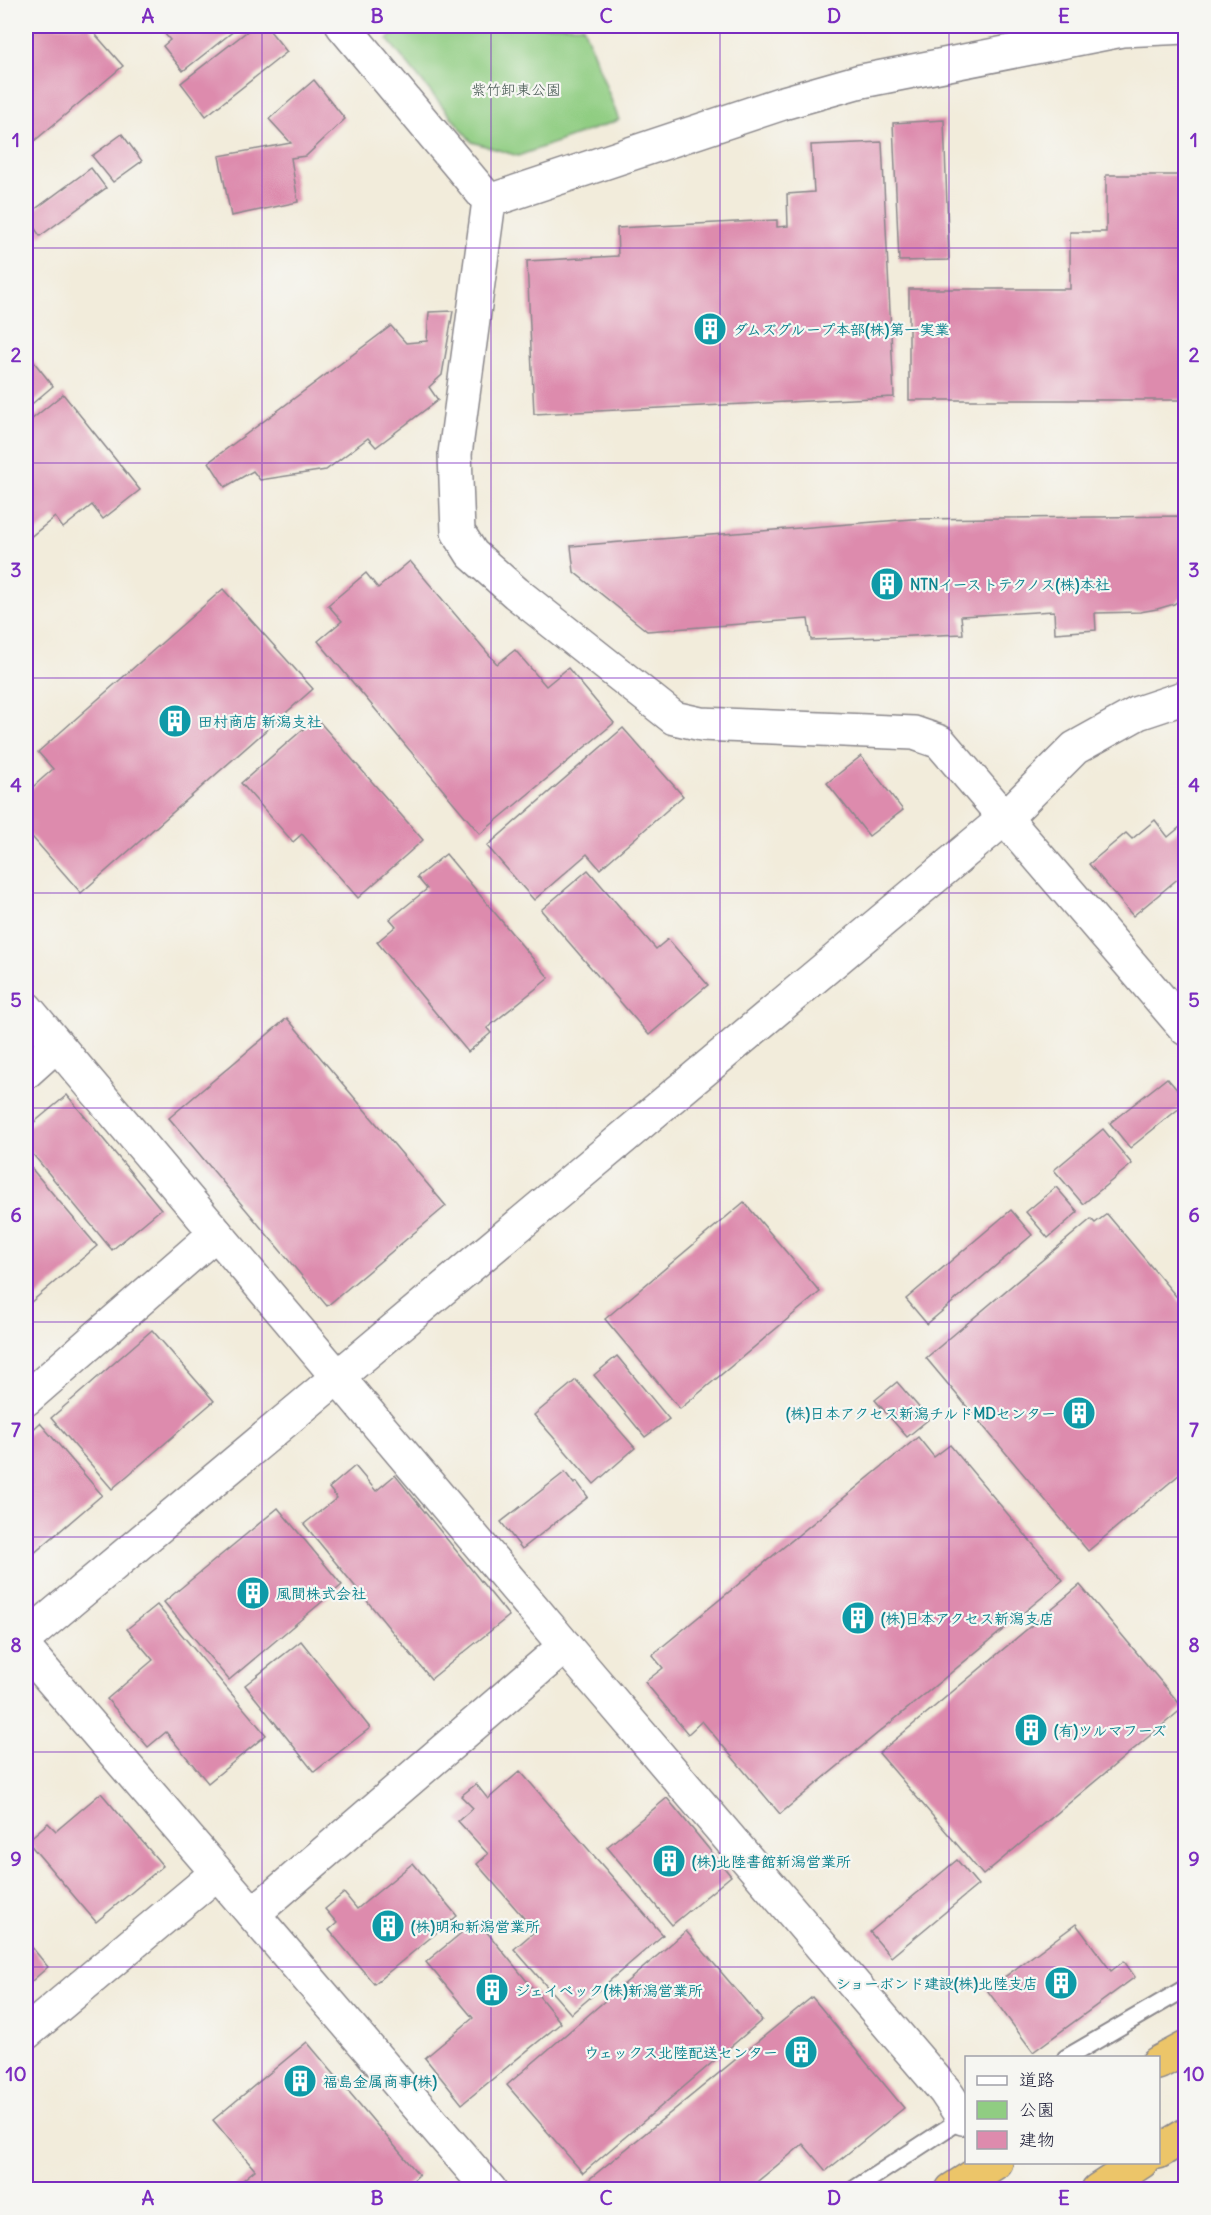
<svg xmlns="http://www.w3.org/2000/svg" width="1211" height="2215" viewBox="0 0 1211 2215" font-family="Delius,'Klee One',sans-serif">
<style>
.green{fill:#90cd82;stroke:#59785e;stroke-width:1.5}
.building{fill:#dd8bad}
.lines{fill:none;stroke-linecap:round;stroke-linejoin:round}
.service-casing{stroke:#8a878b;stroke-width:20}
.minor-casing{stroke:#8a878b;stroke-width:36}
.tertiary-casing{stroke:#8a878b;stroke-width:36}
.trunk-casing{stroke:#8a878b;stroke-width:36}
.service{stroke:#fff;stroke-width:16}
.minor{stroke:#fff;stroke-width:33}
.tertiary{stroke:#fff;stroke-width:33}
.trunk{stroke:#ecc569;stroke-width:33}
.grid{fill:none;stroke:#7b2cbf;stroke-width:1.5;stroke-opacity:0.55}
.labels{text-anchor:middle;dominant-baseline:central;stroke-width:4.5;stroke-linejoin:round;paint-order:stroke}
.park-label{font-size:15px;fill:#435550;stroke:#f6f6f2}
.culture-label{font-size:15px;font-weight:bold;fill:#0d838f;stroke:#f6f6f2;text-anchor:start}
.neatline{fill:none;stroke:#7b2cbf;stroke-width:2}
.grid-label{font-size:20px;text-anchor:middle;font-weight:bold;fill:#7b2cbf}
</style>
<rect width="100%" height="100%" fill="#f6f6f2"/>
<filter id="ink" filterUnits="userSpaceOnUse"><feTurbulence type="fractalNoise" baseFrequency=".0167" numOctaves="2"/><feDisplacementMap in="SourceGraphic" scale="12" xChannelSelector="R" yChannelSelector="G"/><feConvolveMatrix kernelMatrix="1 2 1 2 8 2 1 2 1" color-interpolation-filters="sRGB"/></filter>
<filter id="wash" filterUnits="userSpaceOnUse"><feTurbulence type="fractalNoise" baseFrequency=".008" numOctaves="4" result="noise"/><feDisplacementMap in="SourceGraphic" scale="24" xChannelSelector="R" yChannelSelector="G"/><feGaussianBlur stdDeviation="1.35" result="paint"/><feColorMatrix in="noise" values="0 0 0 0 0 0 0 0 0 0 0 0 0 0 0 0 0 1.4 0 .05"/><feComposite in="paint" operator="in"/></filter>
<g filter="url(#wash)">
<rect width="100%" height="100%" fill="#f2ecdb"/>
<polygon class="green" points="402,26 583,26 619,120 518,156 472,142 387,39"/>
<g id="blocks">
<g class="building">
<polygon points="26,26 88,26 123,66 26,148"/>
<polygon points="174,26 176,26 182,33 192,26 240,26 183,71 163,46 170,40 164,33"/>
<polygon points="254,26 266,26 287,52 206,116 181,83"/>
<polygon points="314,80 345,119 306,156 291,158 298,202 231,216 219,156 291,143 269,119"/>
<polygon points="944,120 949,260 899,261 893,123"/>
<polygon points="122,134 142,161 113,182 92,156"/>
<polygon points="882,142 894,397 534,414 527,261 618,256 617,228 777,220 777,227 788,226 787,194 814,192 811,145"/>
<polygon points="91,168 106,188 40,236 26,216"/>
<polygon points="1106,175 1186,175 1186,400 909,400 909,289 1070,289 1070,232 1106,232"/>
<polygon points="453,311 442,375 429,387 438,400 376,447 368,438 326,470 260,480 253,471 225,487 209,462 391,326 406,343 427,341 429,312"/>
<polygon points="26,352 53,386 26,409"/>
<polygon points="63,394 140,490 103,519 92,505 63,528 55,517 29,538 26,533 26,424"/>
<polygon points="1186,516 1186,595 1174,604 1157,609 1140,612 1095,613 1096,630 1055,633 1054,611 961,616 963,634 811,640 808,619 647,631 574,572 571,546 912,519"/>
<polygon points="410,561 497,664 515,650 546,686 568,668 614,723 480,834 318,641 342,621 328,605 366,573 378,588"/>
<polygon points="223,589 313,689 81,893 26,830 26,793 53,769 38,752"/>
<polygon points="316,718 423,840 358,898 302,834 293,842 241,783"/>
<polygon points="623,728 683,796 600,869 587,854 534,900 487,846"/>
<polygon points="861,756 903,810 869,836 827,783"/>
<polygon points="1155,820 1168,837 1186,822 1186,872 1133,916 1089,864 1126,833 1132,839"/>
<polygon points="446,854 549,978 487,1028 491,1033 468,1052 377,942 396,926 390,919 427,889 417,877"/>
<polygon points="588,870 656,949 668,939 708,985 649,1035 541,910"/>
<polygon points="287,1018 446,1206 327,1306 169,1118"/>
<polygon points="1167,1078 1186,1100 1186,1103 1130,1148 1110,1123"/>
<polygon points="67,1095 161,1209 112,1250 26,1146 26,1129"/>
<polygon points="1103,1129 1132,1164 1083,1204 1054,1170"/>
<polygon points="26,1162 97,1246 30,1303 26,1298"/>
<polygon points="1056,1187 1078,1212 1048,1238 1026,1212"/>
<polygon points="744,1202 820,1292 680,1409 605,1319"/>
<polygon points="1011,1210 1032,1235 927,1324 906,1299"/>
<polygon points="1107,1214 1186,1308 1186,1469 1088,1551 926,1358 1091,1219 1095,1223"/>
<polygon points="152,1330 214,1401 112,1489 51,1418"/>
<polygon points="617,1356 669,1419 645,1437 594,1375"/>
<polygon points="576,1380 635,1448 594,1484 534,1415"/>
<polygon points="897,1382 929,1419 907,1437 875,1400"/>
<polygon points="40,1423 102,1495 26,1560 26,1436"/>
<polygon points="918,1437 934,1457 950,1445 1063,1580 780,1814 702,1721 688,1734 645,1682 663,1668 652,1655"/>
<polygon points="355,1466 376,1491 395,1475 509,1616 431,1679 304,1524 337,1498 329,1488"/>
<polygon points="565,1472 574,1484 577,1482 588,1497 522,1549 501,1522"/>
<polygon points="278,1508 342,1585 229,1680 164,1602"/>
<polygon points="1080,1585 1183,1708 983,1875 879,1753"/>
<polygon points="157,1605 266,1735 208,1783 166,1732 148,1747 107,1699 153,1660 127,1629"/>
<polygon points="301,1641 370,1728 314,1772 245,1685"/>
<polygon points="520,1771 663,1935 571,2014 514,1949 535,1931 477,1864 488,1854 458,1821 473,1808 461,1796 476,1784 488,1799"/>
<polygon points="101,1793 163,1866 96,1922 27,1841 48,1823 56,1831"/>
<polygon points="667,1798 731,1876 672,1925 607,1847"/>
<polygon points="957,1860 978,1885 891,1957 870,1932"/>
<polygon points="413,1863 457,1916 374,1984 329,1930 337,1923 325,1909 344,1893 357,1909"/>
<polygon points="477,1920 561,2023 462,2104 425,2058 473,2018 426,1962"/>
<polygon points="1076,1924 1111,1971 1124,1961 1135,1977 1033,2052 987,1990"/>
<polygon points="686,1931 762,2020 583,2173 507,2085"/>
<polygon points="26,1940 48,1967 26,1986"/>
<polygon points="812,1997 904,2108 826,2171 803,2144 747,2190 576,2190"/>
<polygon points="307,2042 419,2175 402,2190 231,2190 255,2170 213,2120"/>
</g>
</g>
</g>
<g filter="url(#ink)">
<use href="#blocks" fill-opacity="0" stroke="#8a878b" stroke-width="1.5"/>
<g class="lines">
<defs>
<g id="service">
<polyline points="1066,2058 1186,1988"/>
<polyline points="853,2190 966,2116"/>
</g>
<g id="minor">
<polyline points="343,26 489,201"/>
<polyline points="1005,818 1186,1029"/>
<polyline points="26,1008 565,1646 945,2091 963,2118"/>
<polyline points="26,1399 216,1233"/>
<polyline points="26,1650 490,2190"/>
<polyline points="253,1914 565,1646"/>
<polyline points="26,2033 217,1873"/>
</g>
<g id="tertiary">
<polyline points="1005,818 940,742 914,733 701,724 674,718 516,593 472,554 458,532 455,454 489,201 783,103 857,82 1122,30 1186,27"/>
<polyline points="26,1072 56,1045"/>
<polyline points="26,1638 1005,818 1075,748 1138,713 1186,697"/>
</g>
<g id="trunk">
<polyline points="1158,2063 1186,2048"/>
<polyline points="1158,2152 1186,2135"/>
<polyline points="952,2190 996,2162"/>
<polyline points="1098,2190 1141,2162"/>
</g>
</defs>
<use href="#service" class="service-casing"/>
<use href="#minor" class="minor-casing"/>
<use href="#tertiary" class="tertiary-casing"/>
<use href="#trunk" class="trunk-casing"/>
<use href="#service" class="service"/>
<use href="#minor" class="minor"/>
<use href="#tertiary" class="tertiary"/>
<use href="#trunk" class="trunk"/>
</g>
</g>
<path class="grid" d="M262,26V2190M491,26V2190M720,26V2190M949,26V2190M26,248H1186M26,463H1186M26,678H1186M26,893H1186M26,1108H1186M26,1322H1186M26,1537H1186M26,1752H1186M26,1967H1186"/>
<defs>
<symbol id="building-disc" viewBox="-11 -11 22 22"><circle r="9.5" fill="#0f9aa8" stroke="#f6f6f2"/><path d="M-4-6H4V6H1V3H-1V6H-4ZM-2.5-4.3h1.7v1.8h-1.7ZM.8-4.3h1.7v1.8H.8ZM-2.5-1h1.7V.8h-1.7ZM.8-1h1.7V.8H.8Z" fill="#fff"/></symbol>
</defs>
<g fill-rule="evenodd">
<use href="#building-disc" x="691" y="310" width="38" height="38"/>
<use href="#building-disc" x="868" y="565" width="38" height="38"/>
<use href="#building-disc" x="156" y="702" width="38" height="38"/>
<use href="#building-disc" x="1060" y="1394" width="38" height="38"/>
<use href="#building-disc" x="234" y="1574" width="38" height="38"/>
<use href="#building-disc" x="839" y="1599" width="38" height="38"/>
<use href="#building-disc" x="1012" y="1711" width="38" height="38"/>
<use href="#building-disc" x="650" y="1842" width="38" height="38"/>
<use href="#building-disc" x="369" y="1907" width="38" height="38"/>
<use href="#building-disc" x="1042" y="1964" width="38" height="38"/>
<use href="#building-disc" x="473" y="1971" width="38" height="38"/>
<use href="#building-disc" x="782" y="2033" width="38" height="38"/>
<use href="#building-disc" x="281" y="2062" width="38" height="38"/>
</g>
<g class="labels">
<g class="park-label">
<text x="516" y="89">紫竹卸東公園</text>
</g>
<g class="culture-label">
<text x="733" y="329">ダムズグループ本部(株)第一実業</text>
<text x="910" y="584">NTNイーストテクノス(株)本社</text>
<text x="198" y="721">田村商店 新潟支社</text>
<text x="1056" y="1413" text-anchor="end">(株)日本アクセス新潟チルドMDセンター</text>
<text x="276" y="1593">風間株式会社</text>
<text x="881" y="1618">(株)日本アクセス新潟支店</text>
<text x="1054" y="1730">(有)ツルマフーズ</text>
<text x="692" y="1861">(株)北陸書館新潟営業所</text>
<text x="411" y="1926">(株)明和新潟営業所</text>
<text x="1038" y="1983" text-anchor="end">ショーボンド建設(株)北陸支店</text>
<text x="515" y="1990">ジェイベック(株)新潟営業所</text>
<text x="778" y="2052" text-anchor="end">ウェックス北陸配送センター</text>
<text x="323" y="2081">福島金属商事(株)</text>
</g>
</g>
<rect width="1211" height="2215" fill="none" stroke="#f6f6f2" stroke-width="66"/>
<rect x="965" y="2056" width="195" height="108" fill="#f6f6f2" stroke="#a1a1a9" stroke-width="1.5"/>
<rect x="977" y="2076" width="30" height="9" fill="#ffffff" stroke="#a1a1a9" stroke-width="1.5"/>
<text x="1019" y="2086" font-size="18" fill="#22223b">道路</text>
<rect x="977" y="2101" width="30" height="18" fill="#90cd82" stroke="#a1a1a9" stroke-width="1.5"/>
<text x="1019" y="2116" font-size="18" fill="#22223b">公園</text>
<rect x="977" y="2131" width="30" height="18" fill="#dd8bad" stroke="#a1a1a9" stroke-width="1.5"/>
<text x="1019" y="2146" font-size="18" fill="#22223b">建物</text>
<rect x="33" y="33" width="1145" height="2149" class="neatline"/>
<g class="grid-label">
<text x="148" y="23">A</text>
<text x="377" y="23">B</text>
<text x="606" y="23">C</text>
<text x="834" y="23">D</text>
<text x="1064" y="23">E</text>
<text x="16" y="147">1</text>
<text x="1194" y="147">1</text>
<text x="16" y="362">2</text>
<text x="1194" y="362">2</text>
<text x="16" y="577">3</text>
<text x="1194" y="577">3</text>
<text x="16" y="792">4</text>
<text x="1194" y="792">4</text>
<text x="16" y="1007">5</text>
<text x="1194" y="1007">5</text>
<text x="16" y="1222">6</text>
<text x="1194" y="1222">6</text>
<text x="16" y="1437">7</text>
<text x="1194" y="1437">7</text>
<text x="16" y="1652">8</text>
<text x="1194" y="1652">8</text>
<text x="16" y="1866">9</text>
<text x="1194" y="1866">9</text>
<text x="16" y="2081">10</text>
<text x="1194" y="2081">10</text>
<text x="148" y="2205">A</text>
<text x="377" y="2205">B</text>
<text x="606" y="2205">C</text>
<text x="834" y="2205">D</text>
<text x="1064" y="2205">E</text>
</g>
</svg>
